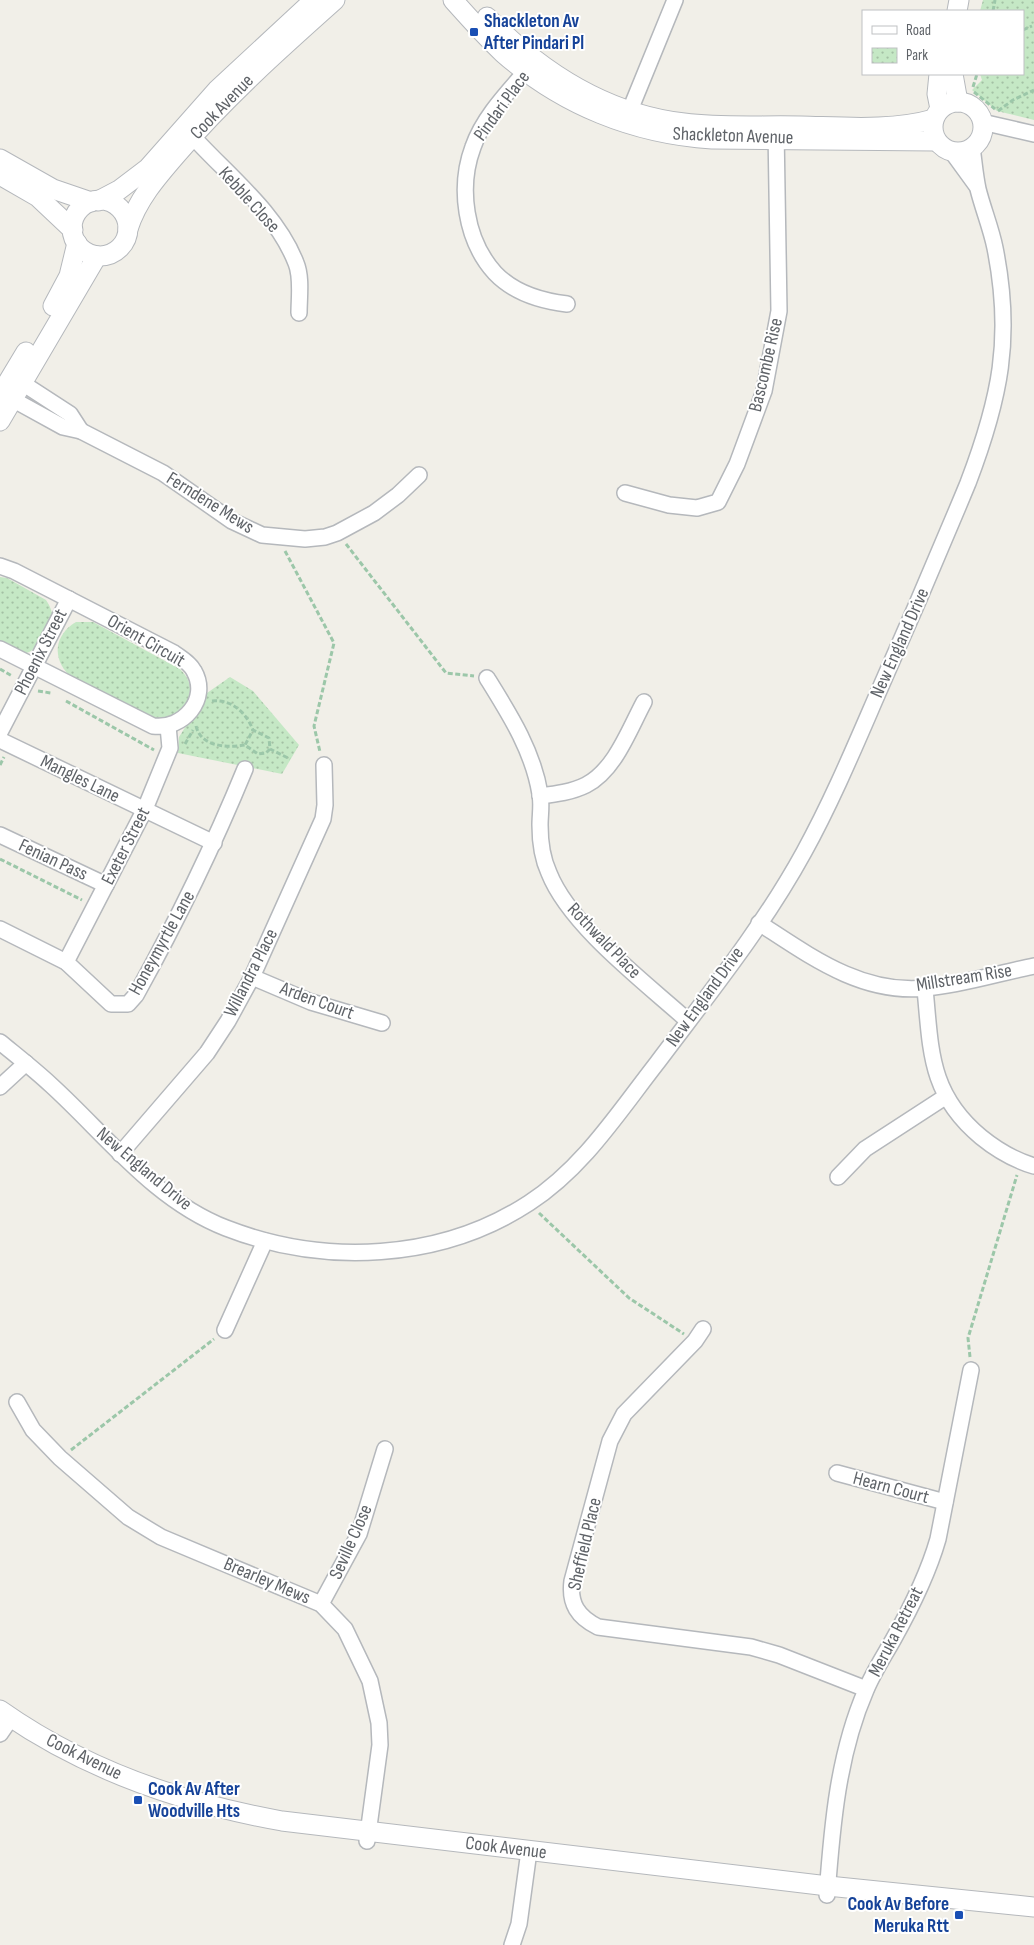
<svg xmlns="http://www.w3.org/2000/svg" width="1034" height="1945" viewBox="0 0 1034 1945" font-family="'Sofia Sans Condensed',sans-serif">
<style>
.park{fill:url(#park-dots)}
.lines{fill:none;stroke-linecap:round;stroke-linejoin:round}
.minor-casing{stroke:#b5b8bc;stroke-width:18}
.tertiary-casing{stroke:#b5b8bc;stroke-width:21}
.path{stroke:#9cc7a9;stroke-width:3;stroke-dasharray:5 2.5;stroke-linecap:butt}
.minor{stroke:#fff;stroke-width:15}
.tertiary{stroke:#fff;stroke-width:19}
.transit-dot{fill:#1a4fb4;stroke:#fff;stroke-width:2}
.labels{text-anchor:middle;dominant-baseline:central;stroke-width:4;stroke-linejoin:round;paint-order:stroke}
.transit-label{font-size:19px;font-weight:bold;fill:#164399;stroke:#fff;text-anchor:start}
.street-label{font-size:19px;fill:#5f6368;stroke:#fff}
</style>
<defs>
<pattern id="park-dots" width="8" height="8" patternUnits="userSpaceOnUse" patternTransform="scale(1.25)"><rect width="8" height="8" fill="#c5e8c5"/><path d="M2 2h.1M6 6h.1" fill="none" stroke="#a3c0a4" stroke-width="1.8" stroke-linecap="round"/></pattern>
</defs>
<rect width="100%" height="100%" fill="#f1efe8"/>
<g class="park">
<polygon points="983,0 1034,0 1034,120 997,111 972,90 982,80 980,74 1023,74 1023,11 980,11"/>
<path d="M0,577L7,578L46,600C50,606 53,612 52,619C50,630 37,651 26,653C17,655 9,649 0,645Z"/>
<path d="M76,622H93L180,669C197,686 190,700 177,717L158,721L69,675C52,658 54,635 76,622Z"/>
<polygon points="230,677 253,691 299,745 282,774 178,753 179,737 207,693"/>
</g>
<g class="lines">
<defs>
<g id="minor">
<path d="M533,63C512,88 484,115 473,147C458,187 465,240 495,273C514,293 541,301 567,304"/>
<polyline points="626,120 675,0"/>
<polyline points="982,122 1034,134"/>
<path d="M185,128C222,171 275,209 296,263C302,277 299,298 299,313"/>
<polyline points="952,152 976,185"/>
<polyline points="13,377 70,414 81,431"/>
<polyline points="3,394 63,427 81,431 163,473 232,521 262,535 305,539 325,537 337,533 374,513 398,495 419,475"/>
<polyline points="625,493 669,505 697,508 718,502 737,464 764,391 779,311 776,130"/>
<path d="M0,566L14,571L174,653C181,658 190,663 194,671C210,699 183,730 153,726L0,649"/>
<path d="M487,678C510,715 533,751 540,794C542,804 540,815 540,825C540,841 542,858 549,873C570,926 646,983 688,1021"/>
<polyline points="0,732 69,599"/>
<polyline points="0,740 214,843"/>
<path d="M540,796C556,794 572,792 586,785C615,770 629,730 644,702"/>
<polyline points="0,835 106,885"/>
<path d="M759,923C810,956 862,995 926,988C962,985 999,973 1034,966"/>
<path d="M0,929L66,962L111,1004H128L136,995C177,921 213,847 245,769"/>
<polyline points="66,962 145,809 170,748 168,726"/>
<polyline points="252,977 311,1002 382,1023"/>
<path d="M925,989C931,1050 929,1094 981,1137C997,1150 1014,1160 1034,1166"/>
<path d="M0,1042C17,1056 35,1070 51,1085C106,1135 154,1200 226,1228C324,1266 440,1261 529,1203C583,1168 618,1113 657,1063C708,995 763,927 804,852C832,801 855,746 878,693C909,623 939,553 968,483C1000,399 1013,338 995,248C991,228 983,209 978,189C975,175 974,161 972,147"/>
<polyline points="0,1087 26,1063"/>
<polyline points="120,1154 207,1053 228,1021 252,977 323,819 325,805 324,765"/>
<polyline points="838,1177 865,1149 945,1097"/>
<path d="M703,1329L695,1341L624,1414L610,1441L572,1581C569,1604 578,1617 598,1627L751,1647L779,1655L866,1689"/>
<polyline points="225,1330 265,1241"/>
<polyline points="17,1402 33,1430 60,1458 128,1517 161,1537 321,1604 345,1629 370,1681 379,1723 380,1745 367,1841"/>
<polyline points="837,1473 945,1502"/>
<polyline points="321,1604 359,1534 385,1449"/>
<polyline points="0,1734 11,1718"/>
<path d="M827,1895C832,1826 838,1754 866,1690C873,1673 884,1656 893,1640C911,1608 928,1574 938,1539L971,1370"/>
<polyline points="512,1945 519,1924 529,1851"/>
</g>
<g id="tertiary">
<path d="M453,0C469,18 486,37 503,53C562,105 634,134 712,139L936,141"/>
<polyline points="957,11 959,0"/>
<path d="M487,17C540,71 606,114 684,123C723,128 762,125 801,126C845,127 892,131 934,119"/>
<polyline points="939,74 937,94 940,109"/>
<polyline points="953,74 958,102"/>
<circle cx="958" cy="127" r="25"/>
<polyline points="0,159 53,189 91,202"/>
<polyline points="0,175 38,197 73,230"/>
<circle cx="100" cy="228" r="28"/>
<polyline points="98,201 119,190 148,168 217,90 314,0"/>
<path d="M128,229C137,200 157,177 177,154C225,98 280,49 335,0"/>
<polyline points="53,306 69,276 77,243"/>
<polyline points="0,395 26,352"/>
<polyline points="0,421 97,256"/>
<path d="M0,1710C85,1770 181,1803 282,1821L828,1886L1034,1907"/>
</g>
</defs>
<use href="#minor" class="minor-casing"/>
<use href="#tertiary" class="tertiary-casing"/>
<g class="path">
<polyline points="993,11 995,0"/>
<polyline points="1023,30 1032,26"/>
<polyline points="973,87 977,74"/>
<polyline points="974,92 995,109"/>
<polyline points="998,111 1013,100 1034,90"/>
<polyline points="346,544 446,673 474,676"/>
<polyline points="285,551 334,643 314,726 320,752"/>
<polyline points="0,669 12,676"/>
<polyline points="38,691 51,693"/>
<polyline points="66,701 154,750"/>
<path d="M212,701C231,699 246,712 253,730"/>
<path d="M196,726C201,747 227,748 245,745"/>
<polyline points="185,744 193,730"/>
<polyline points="270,749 266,753 258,754 245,745 253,730 269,738 270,749 290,759"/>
<polyline points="0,765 4,757"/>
<polyline points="0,859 82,900"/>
<polyline points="539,1213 629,1298 684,1334"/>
<polyline points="970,1357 968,1338 1017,1175"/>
<polyline points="71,1450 214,1339"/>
</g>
<use href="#minor" class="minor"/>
<use href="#tertiary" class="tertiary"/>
</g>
<g class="transit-dot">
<rect x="469" y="27" width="10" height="10" rx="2.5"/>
<rect x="133" y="1795" width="10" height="10" rx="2.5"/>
<rect x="954" y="1910" width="10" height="10" rx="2.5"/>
</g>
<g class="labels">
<g class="transit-label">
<text x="484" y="21">Shackleton Av<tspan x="484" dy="22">After Pindari Pl</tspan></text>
<text x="148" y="1789">Cook Av After<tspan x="148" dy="22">Woodville Hts</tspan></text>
<text x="949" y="1904" text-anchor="end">Cook Av Before<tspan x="949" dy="22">Meruka Rtt</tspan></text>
</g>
<g class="street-label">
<text transform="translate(502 106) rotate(-54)">Pindari Place</text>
<text transform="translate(222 107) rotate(-46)">Cook Avenue</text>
<text transform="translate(733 136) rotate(2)">Shackleton Avenue</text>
<text transform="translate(249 200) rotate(48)">Kebble Close</text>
<text transform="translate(766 365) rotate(-77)">Bascombe Rise</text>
<text transform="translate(210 503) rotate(32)">Ferndene Mews</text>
<text transform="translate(146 641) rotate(30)">Orient Circuit</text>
<text transform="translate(900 643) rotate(-66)">New England Drive</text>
<text transform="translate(41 652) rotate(-63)">Phoenix Street</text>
<text transform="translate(80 779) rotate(26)">Mangles Lane</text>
<text transform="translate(126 846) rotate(-63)">Exeter Street</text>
<text transform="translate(53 860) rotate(25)">Fenian Pass</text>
<text transform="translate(604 941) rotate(46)">Rothwald Place</text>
<text transform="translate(162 943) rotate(-61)">Honeymyrtle Lane</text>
<text transform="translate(251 973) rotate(-63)">Willandra Place</text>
<text transform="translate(964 978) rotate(-9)">Millstream Rise</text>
<text transform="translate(705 997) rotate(-54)">New England Drive</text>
<text transform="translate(317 1001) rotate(20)">Arden Court</text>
<text transform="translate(144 1169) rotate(40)">New England Drive</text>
<text transform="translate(891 1488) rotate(15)">Hearn Court</text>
<text transform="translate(351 1542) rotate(-66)">Seville Close</text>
<text transform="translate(585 1544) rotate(-77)">Sheffield Place</text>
<text transform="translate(267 1581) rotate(23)">Brearley Mews</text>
<text transform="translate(896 1632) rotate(-63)">Meruka Retreat</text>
<text transform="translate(84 1757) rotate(26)">Cook Avenue</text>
<text transform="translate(506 1848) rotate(7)">Cook Avenue</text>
</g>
</g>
<rect x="862" y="10" width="162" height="65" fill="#ffffff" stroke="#bfc1c3"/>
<rect x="872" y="26" width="25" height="8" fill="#ffffff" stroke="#bfc1c3"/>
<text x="906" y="35" font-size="15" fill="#5f6368">Road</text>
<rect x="872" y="48" width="25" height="15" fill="url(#park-dots)" stroke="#bfc1c3"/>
<text x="906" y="60" font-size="15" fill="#5f6368">Park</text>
</svg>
